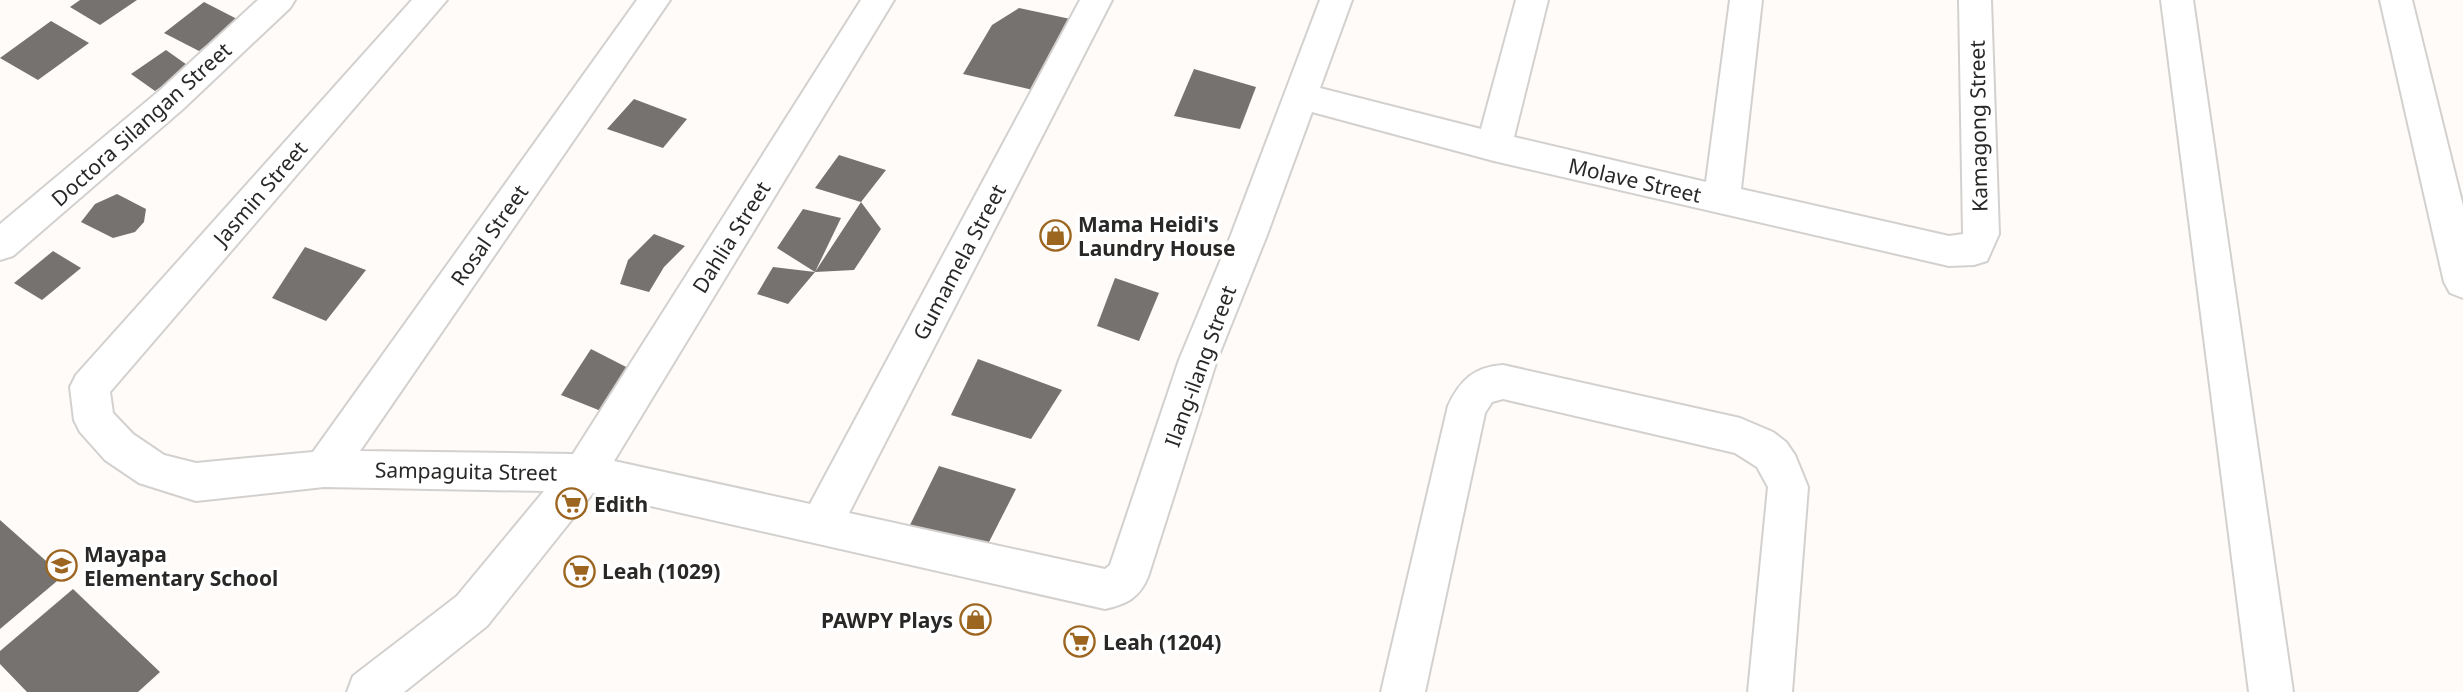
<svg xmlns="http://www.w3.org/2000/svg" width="2463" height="692" viewBox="0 0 2463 692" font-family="'Noto Sans',sans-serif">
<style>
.building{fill:#757270}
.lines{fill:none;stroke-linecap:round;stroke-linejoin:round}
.minor-casing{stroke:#d3d1cf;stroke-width:4}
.minor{fill:#fff;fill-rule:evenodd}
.labels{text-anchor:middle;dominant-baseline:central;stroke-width:7;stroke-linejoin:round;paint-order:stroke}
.street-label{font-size:21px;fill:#292827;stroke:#fff}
.poi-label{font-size:21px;font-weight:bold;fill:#292827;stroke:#fff;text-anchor:start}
</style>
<rect width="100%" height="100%" fill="#fefbf8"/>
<g class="building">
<polygon points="80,0 137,0 100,25 70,7"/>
<polygon points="204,2 239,20 199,51 164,33"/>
<polygon points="1019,8 1075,20 1033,90 963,74 992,25"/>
<polygon points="51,21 89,43 38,80 0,58"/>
<polygon points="166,50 190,67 155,91 131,74"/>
<polygon points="1194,69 1256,87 1240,129 1174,116"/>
<polygon points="634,99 687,119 663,148 607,129"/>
<polygon points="839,155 886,170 861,202 815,188"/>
<polygon points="117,194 146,209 144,222 135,232 113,238 81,222 95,204"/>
<polygon points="861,202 881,229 854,270 815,272 777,248 803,209 841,218 815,272"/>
<polygon points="654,234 685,246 664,267 649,292 620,284 628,260"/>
<polygon points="305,247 366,270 326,321 272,298"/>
<polygon points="53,251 81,268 42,300 14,283"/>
<polygon points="773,267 815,272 788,304 757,294"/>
<polygon points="1115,278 1159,293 1139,341 1097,326"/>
<polygon points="591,349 634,371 606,413 561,395"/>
<polygon points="978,359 1062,390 1031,439 951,415"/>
<polygon points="939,466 1016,489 987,546 908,529"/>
<polygon points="0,520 63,576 0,629"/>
<polygon points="73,589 160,672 138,692 27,692 0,664 0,651"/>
</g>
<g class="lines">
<defs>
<g id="minor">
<polygon points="258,0 295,0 290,8 183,109 13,256 0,260 0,224 159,91"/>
<path d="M412,0H447L110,392L113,413L133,434L164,455L196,463L313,452L637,0H670L360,451L573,454L861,0H894L614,461L810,504L1080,0H1112L849,513L1105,569L1110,565L1179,360L1231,235L1320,0H1352L1320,88L1481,129L1516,0H1548L1514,137L1706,182L1730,0H1762L1741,189L1949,236L1963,234L1959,0H1991L1999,234L1987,261L1974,265L1949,266L1494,161L1312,112L1267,235L1217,360L1148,577C1139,598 1127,604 1105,609L593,493L487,626L404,692H347L353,676L457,596L544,491L324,487L196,501L139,483L105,460L80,432L74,420L70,387L76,375Z"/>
<polygon points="2161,0 2193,0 2293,692 2249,692"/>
<polygon points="2380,0 2412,0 2463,206 2463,298 2450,293 2444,282"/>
<path d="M1503,365L1740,418L1773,432L1786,442L1795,455L1808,487L1792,692H1748L1768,487L1757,467L1735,453L1503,399L1492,402L1485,413L1425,692H1381L1448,406C1460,380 1474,367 1503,365Z"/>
</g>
</defs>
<use href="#minor" class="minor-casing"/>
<use href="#minor" class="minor"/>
</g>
<defs>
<symbol id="shop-ring" viewBox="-11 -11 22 22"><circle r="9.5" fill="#fff" stroke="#9c6620" stroke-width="1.5"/><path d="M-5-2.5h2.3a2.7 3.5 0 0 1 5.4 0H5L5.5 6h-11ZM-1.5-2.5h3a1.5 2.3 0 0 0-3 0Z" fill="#9c6620"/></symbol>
<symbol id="supermarket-ring" viewBox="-11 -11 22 22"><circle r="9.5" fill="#fff" stroke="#9c6620" stroke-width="1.5"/><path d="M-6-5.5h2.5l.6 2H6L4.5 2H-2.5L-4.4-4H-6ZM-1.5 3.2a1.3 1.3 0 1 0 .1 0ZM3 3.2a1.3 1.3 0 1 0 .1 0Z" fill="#9c6620"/></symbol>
<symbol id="school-ring" viewBox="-11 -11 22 22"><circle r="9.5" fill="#fff" stroke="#9c6620" stroke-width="1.5"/><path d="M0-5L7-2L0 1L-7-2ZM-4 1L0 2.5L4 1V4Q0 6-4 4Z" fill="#9c6620"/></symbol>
</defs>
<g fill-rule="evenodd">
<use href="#shop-ring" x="1038" y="218" width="35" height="35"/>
<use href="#supermarket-ring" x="554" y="486" width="35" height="35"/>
<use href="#school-ring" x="44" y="548" width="35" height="35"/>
<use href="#supermarket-ring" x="562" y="554" width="35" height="35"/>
<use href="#shop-ring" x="958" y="602" width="35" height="35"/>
<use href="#supermarket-ring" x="1062" y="624" width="35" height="35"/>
</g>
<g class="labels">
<g class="street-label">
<text transform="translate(141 124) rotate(-42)">Doctora Silangan Street</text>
<text transform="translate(1978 126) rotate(-91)">Kamagong Street</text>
<text transform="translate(1635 180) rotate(13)">Molave Street</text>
<text transform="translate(260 193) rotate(-49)">Jasmin Street</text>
<text transform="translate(489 235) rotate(-55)">Rosal Street</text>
<text transform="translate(731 237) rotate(-58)">Dahlia Street</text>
<text transform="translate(959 262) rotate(-62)">Gumamela Street</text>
<text transform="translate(1200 366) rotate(-70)">Ilang-ilang Street</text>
<text transform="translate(466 471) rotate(1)">Sampaguita Street</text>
</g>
<g class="poi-label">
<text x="1078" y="224">Mama Heidi's<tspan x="1078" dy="24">Laundry House</tspan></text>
<text x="594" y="504">Edith</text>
<text x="84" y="554">Mayapa<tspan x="84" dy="24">Elementary School</tspan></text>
<text x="602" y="571">Leah (1029)</text>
<text x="953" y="620" text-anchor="end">PAWPY Plays</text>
<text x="1103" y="642">Leah (1204)</text>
</g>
</g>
</svg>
